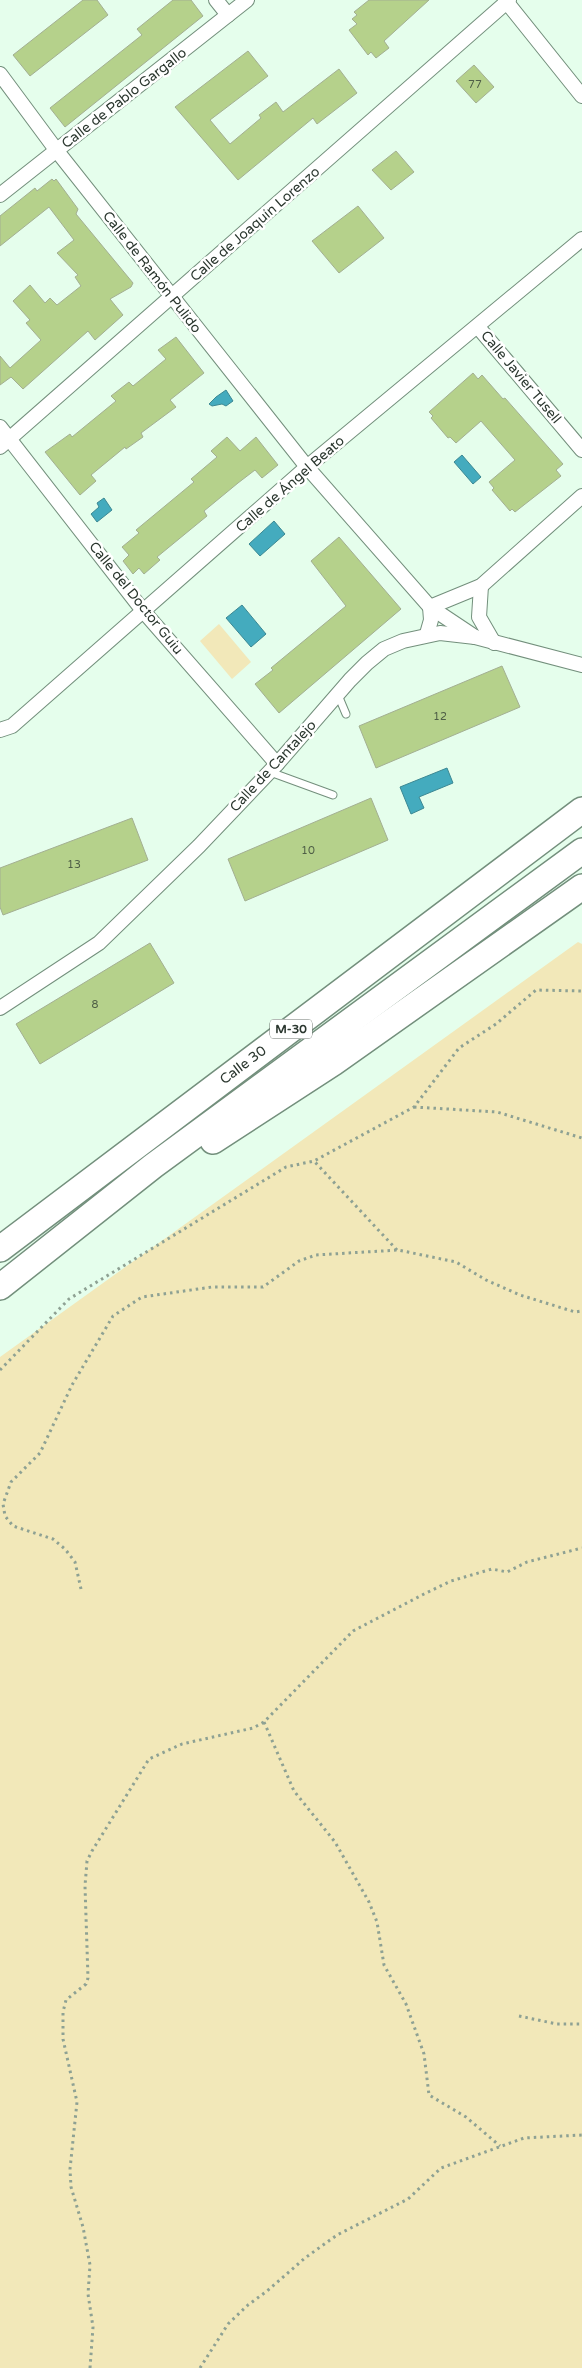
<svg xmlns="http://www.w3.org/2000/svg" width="582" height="2368" viewBox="0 0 582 2368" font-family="'Varela Round',sans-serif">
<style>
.green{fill:#f2e8b9}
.water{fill:#44abbe;stroke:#3c8893}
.building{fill:#b5d18b;stroke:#a3af92}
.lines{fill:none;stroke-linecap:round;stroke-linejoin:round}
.lane-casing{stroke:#738f7c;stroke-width:9}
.street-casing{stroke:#738f7c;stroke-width:16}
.highway-casing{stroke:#738f7c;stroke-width:28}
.path{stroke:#8ea193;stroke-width:3;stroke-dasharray:2.5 4;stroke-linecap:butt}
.lane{stroke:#fff;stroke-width:7}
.street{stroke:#fff;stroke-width:14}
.highway{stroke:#fff;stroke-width:25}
.labels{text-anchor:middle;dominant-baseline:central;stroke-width:5;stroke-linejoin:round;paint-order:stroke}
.number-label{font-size:11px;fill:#4e5e46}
.shield{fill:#fff;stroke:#6b736d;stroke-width:1}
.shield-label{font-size:12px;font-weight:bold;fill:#2b372f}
.street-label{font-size:14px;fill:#2b372f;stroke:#fff}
</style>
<rect width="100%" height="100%" fill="#e5feec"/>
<g class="green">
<polygon points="219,624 251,662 232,679 200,641"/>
<polygon points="578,942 582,944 582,2368 0,2368 0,1357"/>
</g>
<g class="water">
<polygon points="226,390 233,401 226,406 222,404 212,406 209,404 216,397"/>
<polygon points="462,455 481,477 473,484 454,462"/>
<polygon points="104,498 112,510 97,522 91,514 99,507 97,503"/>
<polygon points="274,521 285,534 260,556 249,544"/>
<polygon points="242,605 266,634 251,647 226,618"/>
<polygon points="447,768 453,783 419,797 424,808 411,814 400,787"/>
</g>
<g class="building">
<polygon points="83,0 97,0 108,15 30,76 13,55"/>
<polygon points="173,0 191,0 203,16 65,127 50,108 142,35 137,29"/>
<polygon points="369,0 429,0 384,41 389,48 376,58 371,52 368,55 349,30 357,24 352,19 357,15 354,12"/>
<polygon points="248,51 268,76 210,120 230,144 261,118 259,115 276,102 283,112 339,69 357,93 317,124 313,118 238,180 175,107"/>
<polygon points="474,65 494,87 476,103 456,81"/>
<polygon points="396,151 414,172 391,190 372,170"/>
<polygon points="52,179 54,181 56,179 78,209 76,214 133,283 131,287 110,299 123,315 95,340 88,331 23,389 11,377 0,385 0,356 10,368 41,340 26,323 30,320 13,301 30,285 45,303 50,298 57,305 81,286 75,277 78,275 57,253 74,240 49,207 0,246 0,216 35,188 37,191"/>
<polygon points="358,206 384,238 339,273 312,241"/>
<polygon points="176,337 204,373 170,400 176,407 141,433 143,437 126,449 125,447 91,475 96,481 80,495 45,452 70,434 72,437 116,401 111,396 129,382 133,386 166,359 158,350"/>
<polygon points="473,373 478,379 482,375 503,399 505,398 563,464 556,470 561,476 515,512 512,509 510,511 492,490 494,488 489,482 515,460 481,421 456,443 450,437 448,438 431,418 433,416 429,412"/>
<polygon points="227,437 240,451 256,437 278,465 262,478 255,470 238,483 204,511 207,516 157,557 160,560 144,574 139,568 133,574 123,561 129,555 122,547 139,533 136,530 194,482 191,479 217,457 211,451"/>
<polygon points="339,537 401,609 279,713 255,684 273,670 271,668 346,606 311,561"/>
<polygon points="502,666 520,707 376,768 359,726"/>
<polygon points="371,798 388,840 245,901 228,859"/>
<polygon points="132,818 148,860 3,915 0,907 0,868"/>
<polygon points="150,943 174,983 40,1064 16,1024"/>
</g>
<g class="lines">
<defs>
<g id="lane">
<polyline points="338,695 346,714"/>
<polyline points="270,772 333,795"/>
</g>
<g id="street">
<polyline points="216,0 228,15"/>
<polyline points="505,0 582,96"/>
<polyline points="0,74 57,151 307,467 430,607 475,637"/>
<polyline points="0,195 247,0"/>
<polyline points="478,327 582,450"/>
<polyline points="0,427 144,612 277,764"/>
<polyline points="0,447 509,0"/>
<polyline points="481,586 479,617 494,643"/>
<polyline points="430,607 481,586 582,496"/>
<polyline points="427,634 431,620 430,607"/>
<polyline points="0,730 12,726 307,467 582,239"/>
<polyline points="0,1008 99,943 199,846 277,764 350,680 367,663 384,649 403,641 440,633 475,637 582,665"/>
</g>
<g id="highway">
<polyline points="213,1141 333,1063 582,887"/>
<polyline points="0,1249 582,810"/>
<polyline points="0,1287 153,1166 582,851"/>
</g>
</defs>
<use href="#lane" class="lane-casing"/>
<use href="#street" class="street-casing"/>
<use href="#highway" class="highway-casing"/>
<g class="path">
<polyline points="414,1107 497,1112 582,1138"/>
<polyline points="397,1250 314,1161 414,1107 459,1048 496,1024 536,990 582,991"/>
<polyline points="0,1370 69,1299 286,1167 314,1161"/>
<polyline points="81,1589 75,1562 65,1549 53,1539 13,1526 5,1516 3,1504 11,1482 40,1453 72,1385 113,1316 142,1297 212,1287 263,1287 299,1261 316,1255 398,1250 456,1262 486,1280 520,1295 575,1312 582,1311"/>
<polyline points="264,1722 294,1791 335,1842 369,1902 377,1922 384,1965 406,2004 424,2054 429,2095 466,2117 500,2146"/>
<polyline points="519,2016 557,2024 582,2024"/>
<polyline points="90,2368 93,2327 88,2294 90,2265 83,2227 71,2187 70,2169 77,2102 63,2039 63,2012 66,2000 86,1984 88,1978 85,1886 87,1861 92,1851 149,1759 182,1744 253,1728 264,1722 353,1631 424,1594 451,1581 492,1569 507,1572 527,1562 582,1548"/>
<polyline points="200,2368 228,2324 248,2305 267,2291 305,2258 337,2235 408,2199 441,2168 524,2138 582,2135"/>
</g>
<use href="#lane" class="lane"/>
<use href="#street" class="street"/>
<use href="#highway" class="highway"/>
</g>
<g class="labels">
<g class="number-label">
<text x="475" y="84">77</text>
<text x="440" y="716">12</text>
<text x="308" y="850">10</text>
<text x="74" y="864">13</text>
<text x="95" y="1004">8</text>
</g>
<rect class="shield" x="270" y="1019.5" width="42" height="19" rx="4"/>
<g class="shield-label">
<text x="291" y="1029">M-30</text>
</g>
<g class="street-label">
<text transform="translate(124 98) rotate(-38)">Calle de Pablo Gargallo</text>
<text transform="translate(255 224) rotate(-41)">Calle de Joaquín Lorenzo</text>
<text transform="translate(152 272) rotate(52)">Calle de Ramón Pulido</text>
<text transform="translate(521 377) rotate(50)">Calle Javier Tusell</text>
<text transform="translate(290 484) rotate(-41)">Calle de Ángel Beato</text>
<text transform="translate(136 598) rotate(51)">Calle del Doctor Guiu</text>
<text transform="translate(273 766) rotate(-47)">Calle de Cantalejo</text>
<text transform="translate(243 1065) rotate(-37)">Calle 30</text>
</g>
</g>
</svg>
